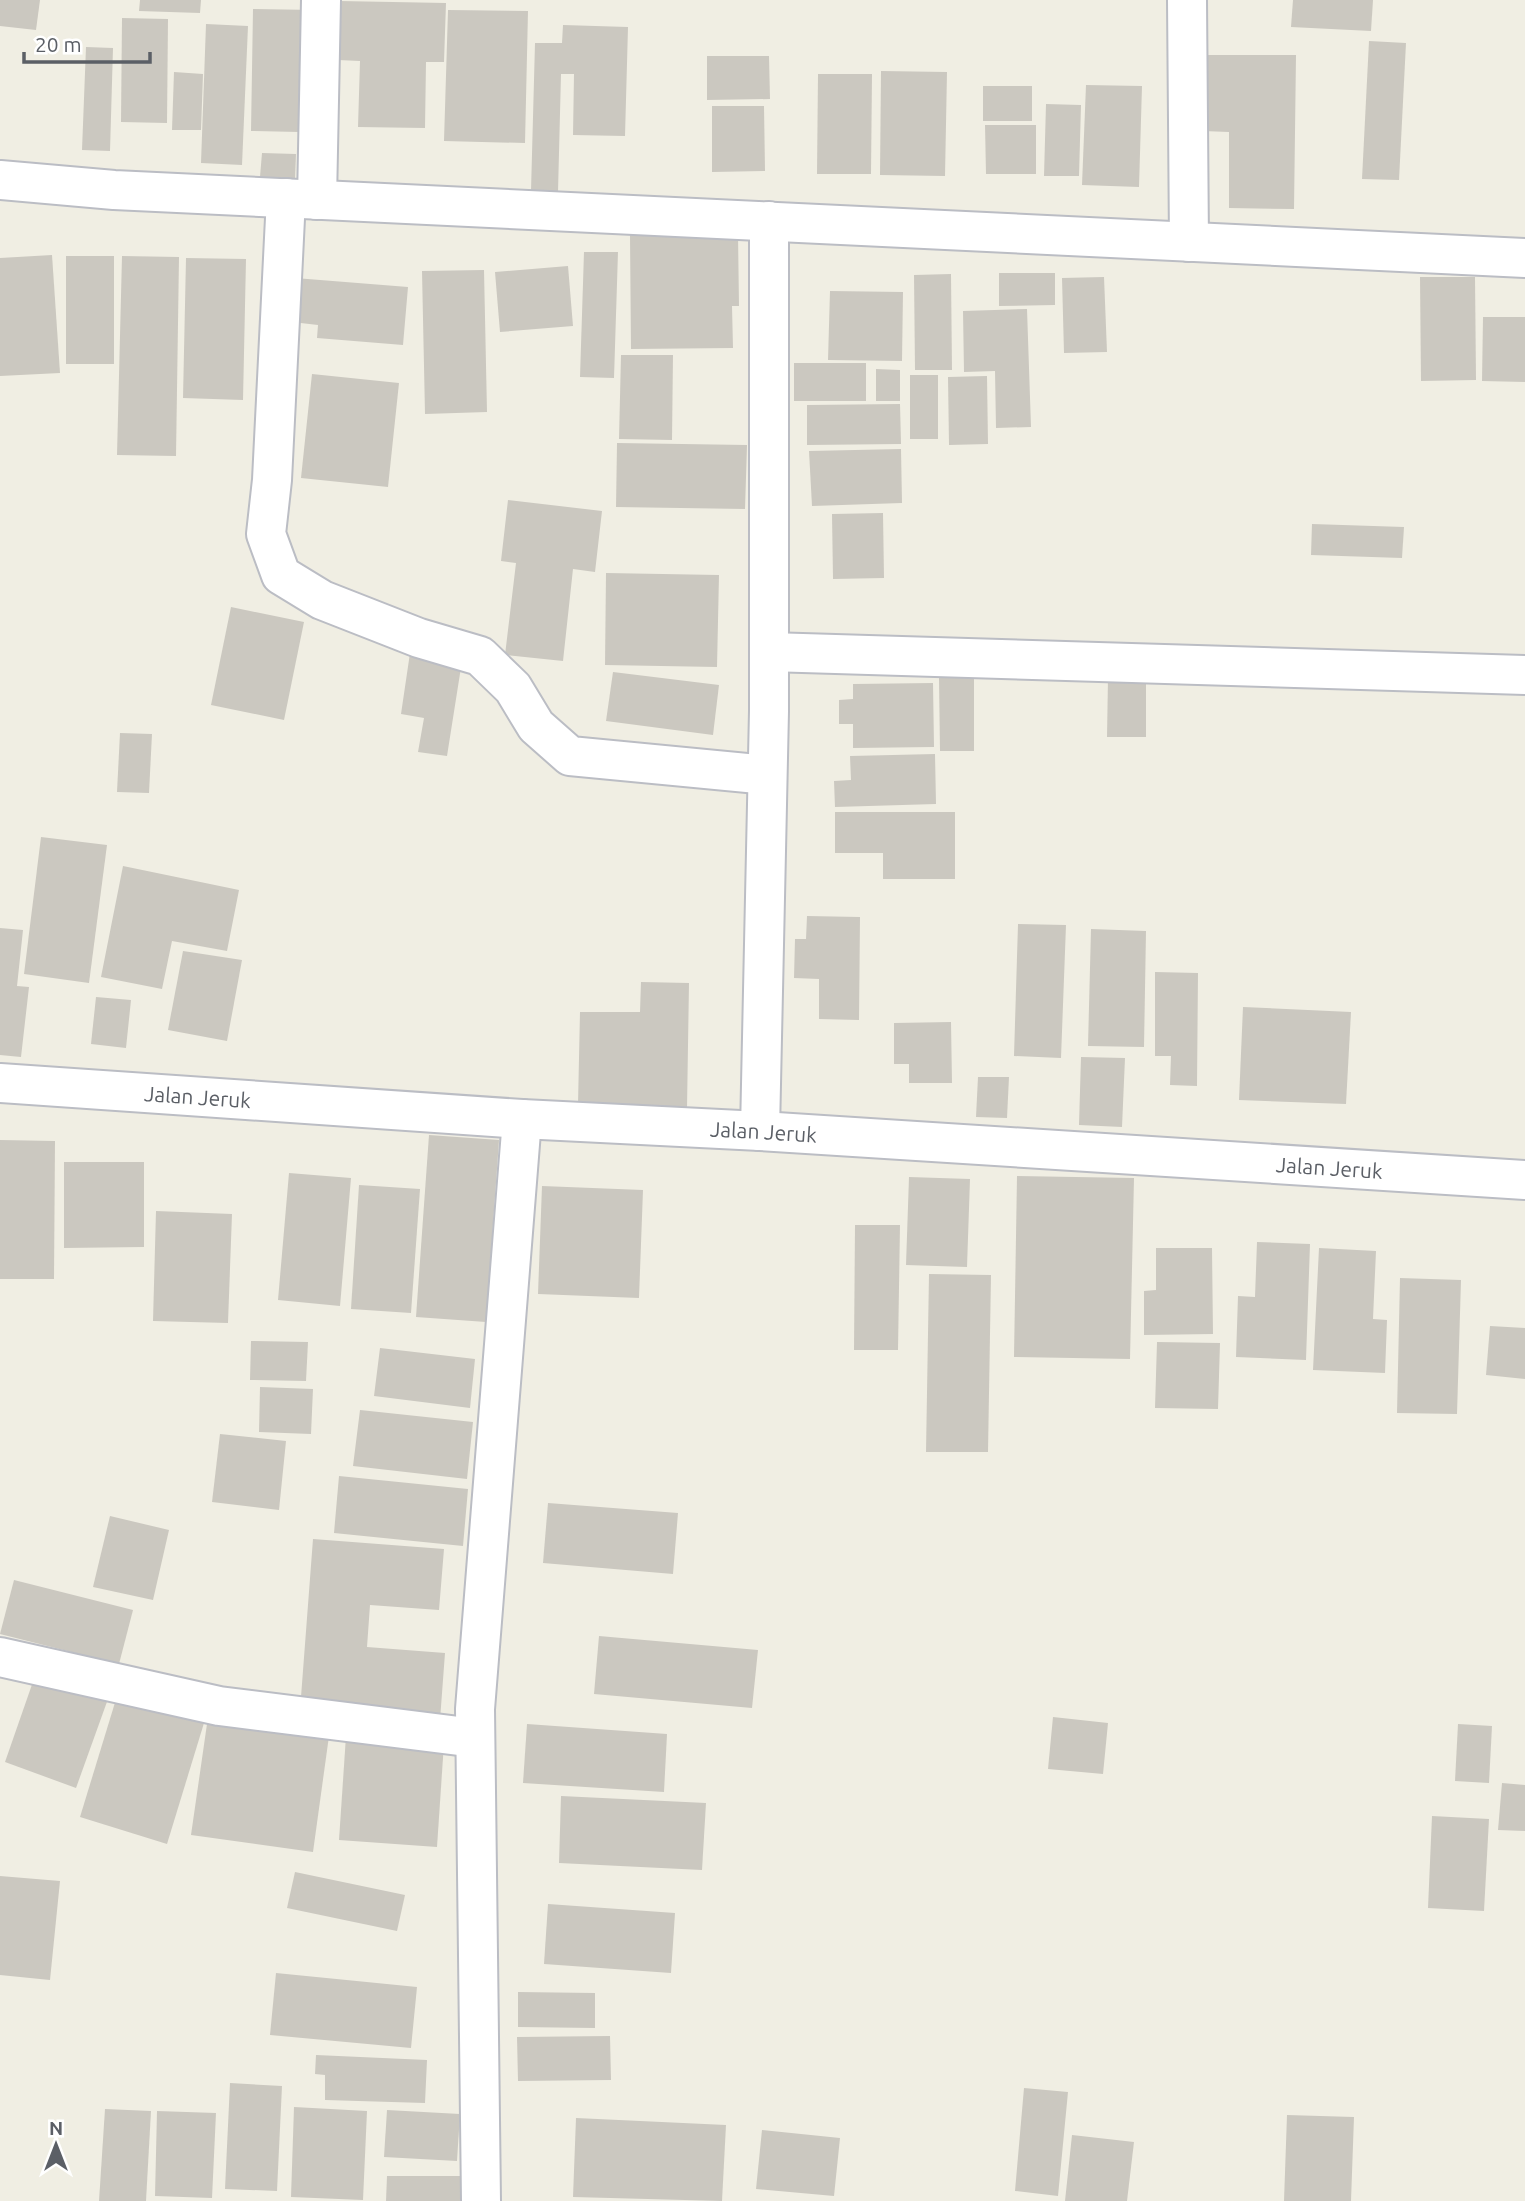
<svg xmlns="http://www.w3.org/2000/svg" width="1525" height="2201" viewBox="0 0 1525 2201" font-family="Ubuntu,sans-serif">
<style>
.building{fill:#cbc8c0}
.lines{fill:none;stroke-linecap:round;stroke-linejoin:round}
.street-casing{stroke:#bbbdc4;stroke-width:42}
.street{stroke:#fff;stroke-width:38}
.labels{text-anchor:middle;dominant-baseline:central;stroke-width:7;stroke-linejoin:round;paint-order:stroke}
.street-label{font-size:21px;fill:#5b5f66;stroke:#fff}
</style>
<rect width="100%" height="100%" fill="#f0eee3"/>
<g class="building">
<polygon points="0,0 40,0 36,30 0,26"/>
<polygon points="140,0 201,0 200,13 139,11"/>
<polygon points="1293,0 1373,0 1371,31 1291,27"/>
<polygon points="339,1 446,3 444,62 426,62 425,128 358,127 360,61 338,60"/>
<polygon points="253,9 315,10 313,60 301,59 299,132 251,131"/>
<polygon points="448,10 528,11 525,143 444,141"/>
<polygon points="122,18 168,19 167,123 121,122"/>
<polygon points="206,24 248,26 242,165 201,163"/>
<polygon points="563,25 628,27 625,136 573,135 574,74 561,74 558,192 531,191 535,43 562,43"/>
<polygon points="1369,41 1406,43 1399,180 1362,179"/>
<polygon points="86,47 113,48 110,151 82,150"/>
<polygon points="1205,55 1296,55 1294,209 1229,208 1229,132 1203,131"/>
<polygon points="707,56 769,56 770,99 707,100"/>
<polygon points="881,71 947,72 945,176 880,175"/>
<polygon points="174,72 203,74 201,130 172,130"/>
<polygon points="818,74 872,74 871,174 817,174"/>
<polygon points="1086,85 1142,86 1139,187 1082,185"/>
<rect x="983" y="86" width="49" height="35"/>
<polygon points="1046,104 1081,105 1079,176 1044,176"/>
<polygon points="712,106 764,106 765,171 712,172"/>
<polygon points="985,125 1036,125 1036,174 986,174"/>
<polygon points="262,153 296,154 295,179 260,177"/>
<polygon points="738,234 739,306 732,306 733,348 631,349 630,235"/>
<polygon points="584,252 618,252 614,378 580,377"/>
<polygon points="52,255 60,373 0,376 0,258"/>
<rect x="66" y="256" width="48" height="108"/>
<polygon points="122,256 179,257 176,456 117,455"/>
<polygon points="186,258 246,259 243,400 183,398"/>
<polygon points="568,266 573,326 500,332 495,272"/>
<polygon points="484,270 487,412 425,414 422,271"/>
<polygon points="999,273 1055,273 1055,305 999,306"/>
<polygon points="951,274 952,370 915,370 914,275"/>
<polygon points="1104,277 1107,352 1064,353 1062,278"/>
<polygon points="1420,277 1475,277 1476,380 1421,381"/>
<polygon points="295,278 408,287 403,345 317,338 318,325 292,322"/>
<polygon points="830,291 903,292 902,361 828,360"/>
<polygon points="1027,309 1031,427 996,428 995,371 964,372 963,311"/>
<polygon points="1483,317 1525,317 1525,382 1482,381"/>
<polygon points="621,355 673,355 672,440 619,439"/>
<rect x="794" y="363" width="72" height="38"/>
<polygon points="876,369 900,370 900,401 876,401"/>
<polygon points="312,374 399,383 388,487 301,478"/>
<rect x="910" y="375" width="28" height="64"/>
<polygon points="987,376 988,444 949,445 948,377"/>
<polygon points="900,404 901,444 807,445 807,405"/>
<polygon points="617,443 747,445 745,509 616,507"/>
<polygon points="901,449 902,503 812,506 809,451"/>
<polygon points="508,500 602,511 595,572 573,569 563,661 505,655 516,563 501,561"/>
<polygon points="883,513 884,578 833,579 832,514"/>
<polygon points="1312,524 1404,527 1402,558 1311,555"/>
<polygon points="606,573 719,575 717,667 605,665"/>
<polygon points="231,607 304,622 284,720 211,705"/>
<polygon points="410,653 462,661 447,756 418,752 424,718 401,714"/>
<polygon points="613,672 719,685 713,735 606,721"/>
<polygon points="974,677 974,751 940,751 939,678"/>
<polygon points="1108,678 1146,679 1146,737 1107,737"/>
<polygon points="933,683 934,747 853,748 853,724 839,724 839,700 853,699 853,684"/>
<polygon points="120,733 152,734 149,793 117,792"/>
<polygon points="935,754 936,804 835,807 834,781 851,780 850,756"/>
<polygon points="835,812 955,812 955,879 883,879 883,853 835,853"/>
<polygon points="41,837 107,845 89,983 24,974"/>
<polygon points="123,866 239,890 227,951 172,941 162,989 101,977"/>
<polygon points="807,916 860,917 859,1020 819,1019 819,979 794,978 795,939 806,939"/>
<polygon points="1018,924 1066,925 1061,1058 1014,1056"/>
<polygon points="0,928 23,930 17,986 29,987 21,1057 0,1055"/>
<polygon points="1091,929 1146,931 1144,1047 1088,1046"/>
<polygon points="183,951 242,960 227,1041 168,1030"/>
<polygon points="1155,972 1198,973 1197,1086 1170,1085 1171,1056 1155,1056"/>
<polygon points="641,982 689,983 687,1108 578,1105 580,1012 640,1012"/>
<polygon points="96,997 131,1000 126,1048 91,1044"/>
<polygon points="1243,1007 1351,1012 1346,1104 1239,1100"/>
<polygon points="951,1022 952,1083 909,1083 909,1064 894,1064 894,1023"/>
<polygon points="1081,1057 1125,1058 1122,1127 1079,1125"/>
<polygon points="978,1077 1009,1077 1007,1118 976,1117"/>
<polygon points="429,1135 499,1140 486,1322 416,1317"/>
<polygon points="0,1140 55,1141 54,1279 0,1279"/>
<polygon points="64,1162 144,1162 144,1247 64,1248"/>
<polygon points="289,1173 351,1178 340,1306 278,1300"/>
<polygon points="1017,1176 1134,1178 1130,1359 1014,1357"/>
<polygon points="909,1177 970,1179 967,1267 906,1265"/>
<polygon points="359,1185 420,1189 411,1313 351,1309"/>
<polygon points="542,1186 643,1190 639,1298 538,1294"/>
<polygon points="156,1211 232,1214 228,1323 153,1321"/>
<polygon points="855,1225 900,1225 898,1350 854,1350"/>
<polygon points="1257,1242 1310,1244 1306,1360 1236,1357 1238,1296 1255,1297"/>
<polygon points="1156,1248 1212,1248 1213,1334 1144,1335 1144,1291 1156,1290"/>
<polygon points="1319,1248 1376,1251 1373,1319 1387,1320 1385,1373 1313,1370"/>
<polygon points="929,1274 991,1275 988,1452 926,1452"/>
<polygon points="1400,1278 1461,1280 1457,1414 1397,1413"/>
<polygon points="1490,1326 1525,1328 1525,1379 1486,1375"/>
<polygon points="251,1341 308,1342 306,1381 250,1380"/>
<polygon points="1157,1342 1220,1343 1218,1409 1155,1408"/>
<polygon points="380,1348 475,1359 470,1408 374,1396"/>
<polygon points="260,1387 313,1389 311,1434 259,1432"/>
<polygon points="360,1410 473,1422 467,1479 353,1466"/>
<polygon points="220,1434 286,1441 279,1510 212,1502"/>
<polygon points="339,1476 468,1489 463,1546 334,1533"/>
<polygon points="548,1503 678,1513 673,1574 543,1563"/>
<polygon points="110,1516 169,1530 153,1600 93,1587"/>
<polygon points="313,1539 444,1549 439,1610 370,1605 367,1647 445,1653 440,1720 300,1710"/>
<polygon points="14,1580 133,1610 119,1664 0,1634"/>
<polygon points="599,1636 758,1650 752,1708 594,1694"/>
<polygon points="36,1673 108,1699 76,1788 5,1762"/>
<polygon points="117,1696 204,1723 167,1844 80,1817"/>
<polygon points="208,1717 329,1736 313,1852 191,1835"/>
<polygon points="1053,1717 1108,1723 1103,1774 1048,1769"/>
<polygon points="527,1724 667,1734 664,1792 523,1783"/>
<polygon points="1458,1724 1492,1726 1489,1783 1455,1781"/>
<polygon points="346,1736 444,1743 437,1847 339,1840"/>
<polygon points="1502,1783 1525,1785 1525,1831 1498,1830"/>
<polygon points="561,1796 706,1803 702,1870 559,1863"/>
<polygon points="1432,1816 1489,1819 1484,1911 1428,1908"/>
<polygon points="295,1872 405,1895 397,1931 287,1908"/>
<polygon points="0,1876 60,1881 50,1980 0,1975"/>
<polygon points="548,1904 675,1913 671,1973 544,1964"/>
<polygon points="276,1973 417,1987 411,2048 270,2035"/>
<polygon points="518,1992 595,1993 595,2028 518,2027"/>
<polygon points="610,2036 611,2080 518,2081 517,2037"/>
<polygon points="316,2055 427,2060 425,2103 325,2100 325,2075 315,2074"/>
<polygon points="230,2083 282,2086 277,2191 225,2189"/>
<polygon points="1024,2088 1068,2092 1058,2196 1015,2191"/>
<polygon points="294,2107 367,2111 363,2200 291,2197"/>
<polygon points="105,2109 151,2111 146,2201 99,2201"/>
<polygon points="387,2110 460,2114 457,2161 384,2157"/>
<polygon points="157,2111 216,2113 212,2198 155,2196"/>
<polygon points="1287,2115 1354,2117 1351,2201 1284,2201"/>
<polygon points="576,2118 726,2125 722,2201 573,2197"/>
<polygon points="762,2130 840,2138 834,2196 756,2189"/>
<polygon points="1072,2135 1134,2142 1127,2201 1065,2201"/>
<polygon points="387,2176 465,2176 465,2201 386,2201"/>
</g>
<g class="lines">
<defs>
<g id="street">
<polyline points="1187,0 1189,242"/>
<polyline points="0,180 114,190 1525,258"/>
<polyline points="286,198 272,480 266,534 281,575 322,600 419,638 480,656 513,688 536,726 570,756 767,775"/>
<polyline points="317,200 321,0"/>
<polyline points="769,652 1525,675"/>
<path id="s1" d="M0,1083L522,1119L760,1131L1525,1180"/>
<polyline points="760,1131 769,711 769,221"/>
<polyline points="0,1657 219,1706 475,1738"/>
<polyline points="481,2201 475,1709 522,1119"/>
</g>
</defs>
<use href="#street" class="street-casing"/>
<use href="#street" class="street"/>
</g>
<g class="labels">
<g class="street-label">
<text stroke="none"><textPath href="#s1" startOffset="198">Jalan Jeruk</textPath></text>
<text stroke="none"><textPath href="#s1" startOffset="765">Jalan Jeruk</textPath></text>
<text stroke="none"><textPath href="#s1" startOffset="1332">Jalan Jeruk</textPath></text>
</g>
</g>
<g transform="translate(56 2145)" stroke="#ffffff" stroke-width="5" paint-order="stroke">
<path d="M0-5L12 26L0 18L-12 26Z" fill="#5b5f66"/>
<text y="-10" font-size="19" font-weight="bold" text-anchor="middle" fill="#5b5f66">N</text>
</g>
<path d="M24 52v10h126v-10" fill="none" stroke="#5b5f66" stroke-width="3.5"/>
<text x="35" y="52" font-size="21" fill="#5b5f66" stroke="#ffffff" stroke-width="5" paint-order="stroke">20 m</text>
</svg>
